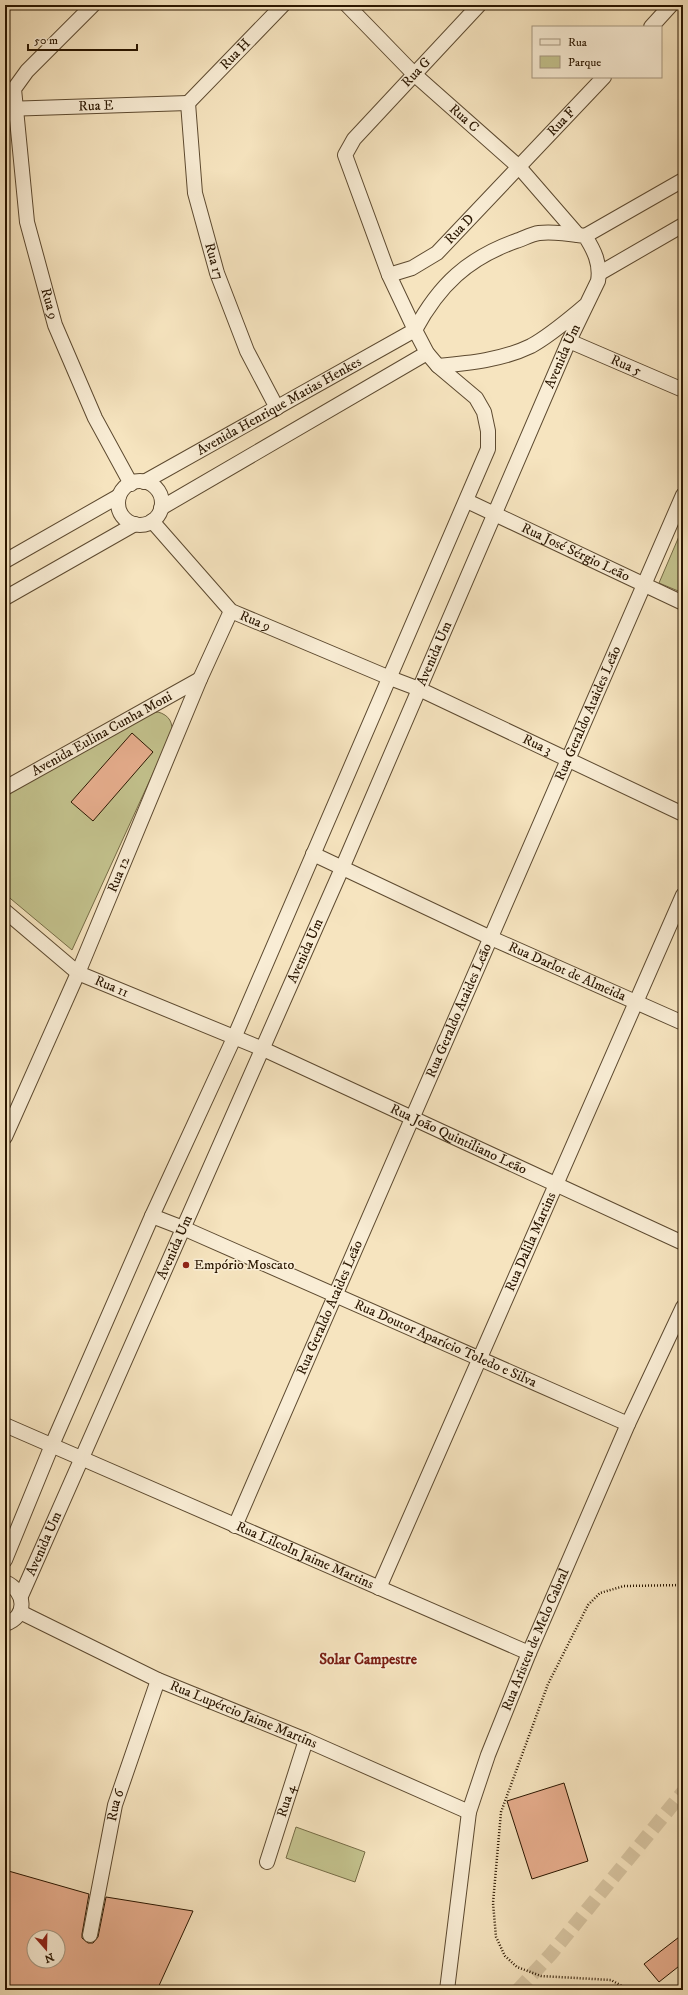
<svg xmlns="http://www.w3.org/2000/svg" width="688" height="1995" viewBox="0 0 688 1995" font-family="'IM FELL DW Pica',serif">
<style>
.green{fill:#c3c28d;stroke:#766c46}
.building{fill:#e7ae8e;stroke:#2a1600;fill-rule:evenodd}
.lines{fill:none;stroke-linecap:round;stroke-linejoin:round}
.minor-tunnel{stroke:#d7c5a2;stroke-width:14;stroke-dasharray:14 7;stroke-linecap:butt}
.minor-casing{stroke:#5d4a30;stroke-width:16}
.path{stroke:#2a1600;stroke-width:2.5;stroke-dasharray:1 2;stroke-linecap:butt}
.minor{stroke:#f9edd5;stroke-width:14}
.poi-dot{fill:#8f2418;stroke:#f9edd5;stroke-width:1.5}
.labels{text-anchor:middle;dominant-baseline:central;stroke-width:3;stroke-linejoin:round;paint-order:stroke}
.street-label{font-size:14px;fill:#2a1600;stroke:#f9edd5}
.poi-label{font-size:14px;fill:#2a1600;stroke:#f9edd5;text-anchor:start}
.neighbourhood-label{font-size:15px;font-weight:bold;fill:#7a1f14;stroke:#f9edd5}
</style>
<rect width="100%" height="100%" fill="#f6e4bf"/>
<filter id="stains"><feTurbulence type="fractalNoise" baseFrequency=".005" numOctaves="4"/><feColorMatrix values="0 0 0 0 .2 0 0 0 0 .09 0 0 0 0 .02 0 0 0 .5 -.17"/></filter>
<radialGradient id="worn" r=".72"><stop offset=".6" stop-color="#630" stop-opacity="0"/><stop offset="1" stop-color="#630" stop-opacity=".3"/></radialGradient>
<g class="green">
<polygon points="683,527 683,593 659,583"/>
<path d="M158,712C169,715 174,723 171,734L72,950L5,894V796L153,713Z"/>
<polygon points="296,1827 365,1852 355,1882 286,1858"/>
</g>
<g class="building">
<polygon points="132,733 153,752 93,821 71,802"/>
<polygon points="564,1783 588,1861 532,1879 507,1801"/>
<path d="M5,1870L89,1894L82,1934V1938L88,1943H93L98,1937L106,1897L193,1911L157,1990H5ZM34,1937H58V1961H34Z"/>
<polygon points="683,1934 683,1963 659,1982 644,1964"/>
</g>
<g class="lines">
<polyline class="minor-tunnel" points="518,1990 551,1954 683,1792"/>
<defs>
<g id="minor">
<path id="s1" d="M93,5L27,71L14,89L16,109L27,222L55,325L95,418L131,484"/>
<path id="s2" d="M347,5L414,74L519,167L578,235"/>
<polyline points="651,27 671,5"/>
<path id="s3" d="M188,103L195,193L217,273L247,351L277,408"/>
<path id="s4" d="M188,103L283,5"/>
<path id="s5" d="M5,109L188,103"/>
<polyline points="585,236 683,180"/>
<polyline points="600,273 683,225"/>
<path id="s6" d="M389,275L412,268L437,253L604,77"/>
<path id="s7" d="M569,341L683,390"/>
<circle cx="140" cy="503" r="22"/>
<path id="s8" d="M144,482L415,330L389,275L345,155L354,139L479,5"/>
<path id="s9" d="M467,501L683,603"/>
<polyline points="161,508 427,353"/>
<path id="s10" d="M152,521L231,611L390,678L419,689L683,814"/>
<polyline points="5,561 119,496"/>
<polyline points="5,598 135,524"/>
<path id="s11" d="M5,788L200,679"/>
<path id="s12" d="M313,854L491,938L683,1023"/>
<path id="s13" d="M5,911L78,973L263,1049L683,1243"/>
<path id="s14" d="M5,1137L78,973L200,679L231,611"/>
<path id="s15" d="M152,1216L183,1228L628,1424"/>
<path id="s16" d="M5,1425L529,1653"/>
<path id="s17" d="M235,1526L683,495"/>
<polyline points="5,1560 52,1445 152,1216 234,1038 488,449 488,431 484,412 476,398 438,366"/>
<path d="M5,1582C26,1591 28,1617 5,1624"/>
<path id="s18" d="M379,1588L683,895"/>
<path id="s19" d="M21,1596L343,866L569,341L598,281C601,264 594,250 585,236C571,234 553,231 539,233C531,234 523,239 516,241C468,258 439,285 415,330L427,353L438,366C470,363 502,360 531,346C551,335 569,319 586,305"/>
<path id="s20" d="M20,1612L158,1680L306,1740L469,1812"/>
<path id="s21" d="M267,1862L306,1740"/>
<path id="s22" d="M90,1935L115,1805L158,1680"/>
<path id="s23" d="M447,1990L469,1812L488,1755L529,1653L628,1424L683,1307"/>
</g>
</defs>
<use href="#minor" class="minor-casing"/>
<polyline class="path" points="629,1990 611,1980 541,1976 517,1967 505,1956 496,1937 493,1903 501,1812 548,1684 588,1605 600,1593 624,1586 683,1585"/>
<use href="#minor" class="minor"/>
</g>
<circle class="poi-dot" cx="186" cy="1265" r="4"/>
<g class="labels">
<g class="street-label">
<text stroke="none"><textPath href="#s4" startOffset="68">Rua H</textPath></text>
<text stroke="none"><textPath href="#s8" startOffset="609">Rua G</textPath></text>
<text stroke="none"><textPath href="#s5" startOffset="91">Rua E</textPath></text>
<text stroke="none"><textPath href="#s2" startOffset="163">Rua C</textPath></text>
<text stroke="none"><textPath href="#s6" startOffset="234">Rua F</textPath></text>
<text stroke="none"><textPath href="#s6" startOffset="86">Rua D</textPath></text>
<text stroke="none"><textPath href="#s3" startOffset="161">Rua 17</textPath></text>
<text stroke="none"><textPath href="#s1" startOffset="334">Rua 9</textPath></text>
<text stroke="none"><textPath href="#s19" startOffset="1353">Avenida Um</textPath></text>
<text stroke="none"><textPath href="#s7" startOffset="62">Rua 5</textPath></text>
<text stroke="none"><textPath href="#s8" startOffset="155">Avenida Henrique Matias Henkes</textPath></text>
<text stroke="none"><textPath href="#s9" startOffset="120">Rua José Sérgio Leão</textPath></text>
<text stroke="none"><textPath href="#s10" startOffset="146">Rua 9</textPath></text>
<text stroke="none"><textPath href="#s19" startOffset="1029">Avenida Um</textPath></text>
<text stroke="none"><textPath href="#s17" startOffset="886">Rua Geraldo Ataides Leão</textPath></text>
<text stroke="none"><textPath href="#s11" startOffset="111">Avenida Eulina Cunha Moni</textPath></text>
<text stroke="none"><textPath href="#s10" startOffset="454">Rua 3</textPath></text>
<text stroke="none"><textPath href="#s14" startOffset="286">Rua 12</textPath></text>
<text stroke="none"><textPath href="#s19" startOffset="705">Avenida Um</textPath></text>
<text stroke="none"><textPath href="#s12" startOffset="280">Rua Darlot de Almeida</textPath></text>
<text stroke="none"><textPath href="#s13" startOffset="132">Rua 11</textPath></text>
<text stroke="none"><textPath href="#s17" startOffset="562">Rua Geraldo Ataides Leão</textPath></text>
<text stroke="none"><textPath href="#s13" startOffset="511">Rua João Quintiliano Leão</textPath></text>
<text stroke="none"><textPath href="#s18" startOffset="378">Rua Dalila Martins</textPath></text>
<text stroke="none"><textPath href="#s19" startOffset="381">Avenida Um</textPath></text>
<text stroke="none"><textPath href="#s17" startOffset="238">Rua Geraldo Ataides Leão</textPath></text>
<text stroke="none"><textPath href="#s15" startOffset="320">Rua Doutor Aparício Toledo e Silva</textPath></text>
<text stroke="none"><textPath href="#s19" startOffset="57">Avenida Um</textPath></text>
<text stroke="none"><textPath href="#s16" startOffset="327">Rua Lilcoln Jaime Martins</textPath></text>
<text stroke="none"><textPath href="#s23" startOffset="364">Rua Aristeu de Melo Cabral</textPath></text>
<text stroke="none"><textPath href="#s20" startOffset="246">Rua Lupércio Jaime Martins</textPath></text>
<text stroke="none"><textPath href="#s21" startOffset="64">Rua 4</textPath></text>
<text stroke="none"><textPath href="#s22" startOffset="132">Rua 6</textPath></text>
</g>
<g class="poi-label">
<text x="194" y="1265">Empório Moscato</text>
</g>
<g class="neighbourhood-label">
<text x="368" y="1659">Solar Campestre</text>
</g>
</g>
<rect width="688" height="1995" fill="none" stroke="#f6e4bf" stroke-width="20"/>
<rect x="6" y="6" width="676" height="1983" fill="none" stroke="#2a1600" stroke-width="2"/>
<rect x="10" y="10" width="668" height="1975" fill="none" stroke="#2a1600"/>
<rect x="532" y="26" width="130" height="52" fill="#f9edd5" stroke="#a69780"/>
<rect x="540" y="39" width="20" height="6" fill="#f9edd5" stroke="#a69780"/>
<text x="568" y="46" font-size="12" fill="#2a1600">Rua</text>
<rect x="540" y="56" width="20" height="12" fill="#c3c28d" stroke="#a69780"/>
<text x="568" y="66" font-size="12" fill="#2a1600">Parque</text>
<g transform="translate(46 1949) rotate(160)"><circle r="19" fill="#f9edd5" stroke="#a69780"/>
<path d="M0-3L7 15L0 10L-7 15Z" fill="#8f2418"/>
<text y="-6" font-size="11" font-weight="bold" text-anchor="middle" fill="#2a1600">N</text>
</g>
<path d="M28 44v6h109v-6" fill="none" stroke="#2a1600" stroke-width="2"/>
<text x="34" y="44" font-size="12" fill="#2a1600" stroke="#f9edd5" stroke-width="3" paint-order="stroke">50 m</text>
<rect width="100%" height="100%" filter="url(#stains)"/>
<rect width="100%" height="100%" fill="url(#worn)"/>
</svg>
